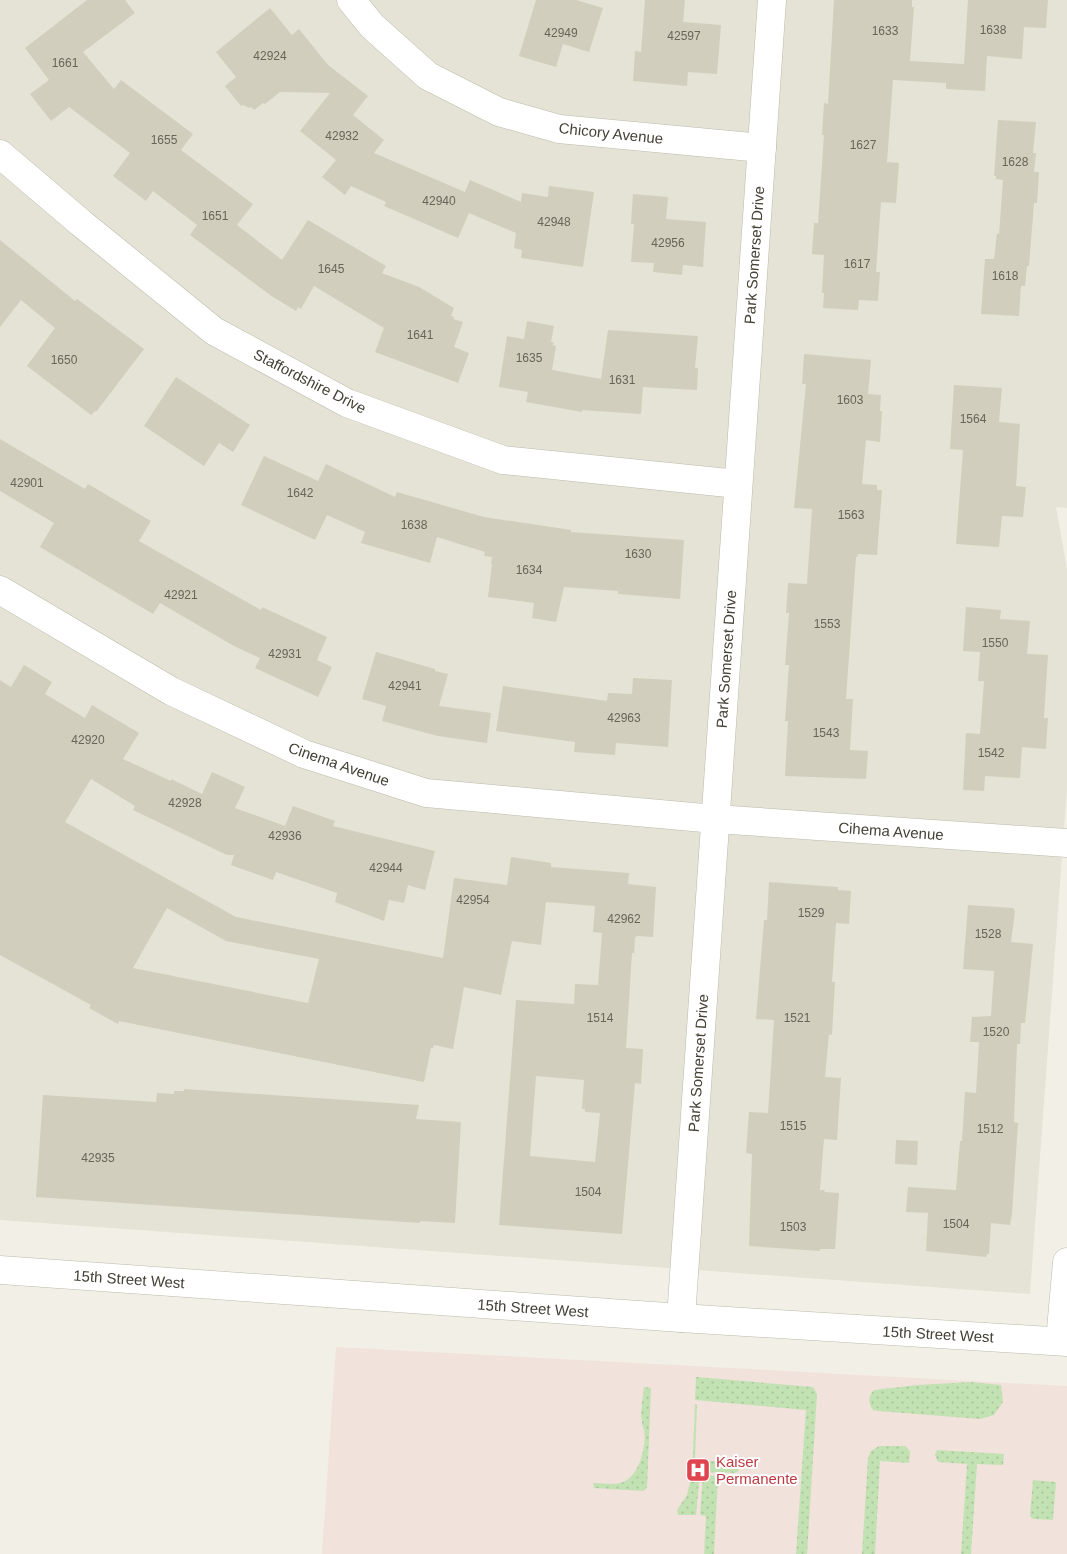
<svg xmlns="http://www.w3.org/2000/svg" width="1067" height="1554" viewBox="0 0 1067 1554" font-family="Arial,sans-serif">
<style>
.residential{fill:#e5e3d5}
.medical{fill:#f1e2db}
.green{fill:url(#green-dots)}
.building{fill:#d2cebd;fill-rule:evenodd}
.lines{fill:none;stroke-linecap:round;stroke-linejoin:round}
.minor-casing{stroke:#bcbaaa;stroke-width:29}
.tertiary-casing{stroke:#bcbaaa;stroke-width:29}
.minor{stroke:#fff;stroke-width:28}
.tertiary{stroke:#fff;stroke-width:28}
.labels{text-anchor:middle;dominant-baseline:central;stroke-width:4;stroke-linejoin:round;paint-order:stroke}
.number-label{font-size:12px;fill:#686458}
.street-label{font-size:15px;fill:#444136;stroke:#fff}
.health-label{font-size:15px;fill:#be3a42;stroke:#fff;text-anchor:start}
</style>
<defs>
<pattern id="green-dots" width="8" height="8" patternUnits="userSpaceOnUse" patternTransform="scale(1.25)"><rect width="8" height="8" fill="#c3e2b3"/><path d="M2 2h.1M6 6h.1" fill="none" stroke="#a9c39b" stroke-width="1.8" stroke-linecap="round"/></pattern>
</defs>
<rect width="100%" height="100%" fill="#f2f0e6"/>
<polygon class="residential" points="0,0 1067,0 1067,508 1056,507 1067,569 1067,788 1030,1294 0,1220"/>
<polygon class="medical" points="336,1347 1067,1386 1067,1554 322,1554"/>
<g class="green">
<polygon points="696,1377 813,1387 817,1394 807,1554 796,1554 806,1410 695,1400"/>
<path d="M970,1382L1001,1385L1003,1402L994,1415L980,1419L878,1411L873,1410C868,1403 868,1396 874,1390L918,1385Z"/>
<path d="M644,1387L651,1388L647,1488L643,1491L594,1488L593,1483C601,1483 612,1485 620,1483C639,1479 647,1446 644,1430C643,1427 642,1425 642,1422C640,1411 643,1398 644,1387Z"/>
<polygon points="695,1404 697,1404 695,1460 727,1462 738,1469 739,1471 735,1473 700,1472 696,1515 678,1515 677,1510 687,1495 692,1474"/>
<polygon points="879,1446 905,1446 910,1451 909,1463 880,1461 875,1554 862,1554 868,1458 871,1451"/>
<polygon points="937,1450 1004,1454 1003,1465 977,1464 971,1554 961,1554 967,1464 938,1462 935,1455"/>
<polygon points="703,1475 718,1476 714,1554 704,1554 706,1516 700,1515"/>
<polygon points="1033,1480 1056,1482 1053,1520 1033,1519 1030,1516"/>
</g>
<g class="building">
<polygon points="87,0 125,0 135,13 83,52 114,89 121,80 193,134 181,150 253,204 237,225 282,260 308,220 386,266 382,273 419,287 454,308 451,316 454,317 453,319 463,322 454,347 469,353 458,383 375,352 384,328 314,286 301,309 298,307 296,311 270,295 190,235 197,225 153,191 146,201 113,176 130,153 69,107 51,121 30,94 49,80 25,48"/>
<polygon points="536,0 576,0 603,8 589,52 563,44 556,67 519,56"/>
<polygon points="645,0 685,0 683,22 721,25 717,74 688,72 687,86 633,81 635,51 641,52"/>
<polygon points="834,0 912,0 912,7 914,7 910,61 964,64 968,0 1048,0 1046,28 1024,27 1022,59 987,56 985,91 946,89 946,83 893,80 887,162 899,163 896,203 881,202 876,272 880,272 878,301 859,300 858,310 823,308 824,293 822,293 824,255 812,254 814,223 818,223 824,135 822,135 824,103 828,104"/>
<polygon points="270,8 292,35 299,29 328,65 368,96 353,115 384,140 374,153 465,192 470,180 521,202 522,193 548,197 549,186 594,192 583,267 521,258 522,250 514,248 516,233 469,213 458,238 384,206 386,202 351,186 345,195 322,177 336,160 300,131 330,93 280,92 265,104 263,103 254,110 251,107 249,108 243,105 241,106 225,86 236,77 216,52"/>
<polygon points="998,120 1036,122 1033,153 1036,153 1034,172 1039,172 1037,203 1034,203 1029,266 1027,266 1025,286 1021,286 1019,316 981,314 985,259 994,259 997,233 999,234 1003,180 996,179 996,176 994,176"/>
<polygon points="633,194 668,197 666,219 706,222 703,267 683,265 682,275 653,272 654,263 631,262 634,224 631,224"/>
<polygon points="0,240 75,301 77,299 144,349 96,412 95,411 91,415 27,366 55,328 21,300 0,327"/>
<polygon points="527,321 554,326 551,342 554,343 553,345 556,346 552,370 601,379 608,330 698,336 695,368 698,368 697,390 643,387 641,414 582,410 582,412 526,402 528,392 499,387 507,336 524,339"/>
<polygon points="804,354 871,360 868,394 881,395 880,411 882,411 880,442 866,440 862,484 877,485 877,490 882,490 877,555 858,554 857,557 856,557 846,699 853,699 850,750 868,751 866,779 785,776 788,721 785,721 789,665 785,665 789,613 786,613 788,583 807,584 812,509 794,508 806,384 802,384"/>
<polygon points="176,377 250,425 233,452 219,443 204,466 144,426"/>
<polygon points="954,385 1002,388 999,422 1020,424 1016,486 1026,487 1023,517 1002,516 999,547 956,544 963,450 950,449"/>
<polygon points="0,439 85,489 88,484 151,521 139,541 261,610 262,607 327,637 317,660 332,667 318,697 255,668 260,658 234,646 160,603 153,614 40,547 54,523 0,491"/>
<polygon points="264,456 318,481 326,464 395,497 397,492 484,517 571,530 571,532 684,540 680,599 618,594 618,591 564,587 556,622 532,618 534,603 488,597 492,564 491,564 492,557 484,556 485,552 437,537 430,563 361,543 365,532 327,515 315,540 241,505"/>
<polygon points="966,607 1001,610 1000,619 1030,621 1027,654 1048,655 1044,718 1048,718 1046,749 1022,747 1020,778 985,776 984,791 963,790 966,733 980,734 984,681 978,681 980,652 963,651"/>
<polygon points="376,652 435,669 435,671 448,674 439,706 491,713 487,743 438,736 382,721 386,706 362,699"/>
<path d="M24,665L52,682L45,694L85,718L92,705L139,733L123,759L171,781V779L202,794L212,772L245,787L235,808L285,826L293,806L335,821L333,826L435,851L425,890L408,885L404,903L389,900L384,921L335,902L337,893L276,872L273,880L231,865L234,855H227L133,810L135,806L91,779L65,822L236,917L443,958L454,878L507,885L511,857L551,863V867L629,873L628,884L656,887L653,937L637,936L635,938L634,953H632L626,1048L643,1049L641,1084L635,1083L622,1234L499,1225L516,1000L574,1004L575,984L598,985L602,933L593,932L595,906L546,902L541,945L512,941L501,995L464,987L453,1049L434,1045L433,1048H431L424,1082L119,1021L118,1024L89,1008L91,1005L0,955V680L11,687ZM167,908L226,941L319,959L308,1003L133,968ZM536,1076L584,1080L582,1109H585V1112L600,1113L595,1162L530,1156Z"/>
<polygon points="633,678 672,680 668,747 616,743 615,755 574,752 575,742 496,731 503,686 607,701 608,693 632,694"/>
<polygon points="769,882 838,887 838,890 851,891 849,924 836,923 832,982 835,982 832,1035 829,1034 825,1077 841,1078 837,1140 824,1139 820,1190 825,1190 824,1192 839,1193 835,1249 820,1249 820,1251 749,1246 752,1154 746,1153 749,1112 768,1113 774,1020 756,1019 764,920 767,920"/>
<polygon points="968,905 1013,908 1015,911 1011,942 1033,944 1025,1023 1021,1023 1020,1044 1017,1044 1014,1122 1018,1123 1012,1214 1010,1225 991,1223 989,1254 987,1254 986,1257 926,1251 928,1213 906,1212 908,1187 956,1190 960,1141 962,1141 965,1092 976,1093 979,1042 970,1042 972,1017 991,1016 994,971 963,969"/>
<polygon points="184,1089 419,1105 416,1119 461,1122 455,1223 420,1221 420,1223 36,1197 43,1095 156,1102 157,1093 174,1094 174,1091 184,1091"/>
<polygon points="896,1140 918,1141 917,1165 895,1164"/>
</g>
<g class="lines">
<defs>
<g id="minor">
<polyline points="351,0 372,26 428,76 499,112 559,129 762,148"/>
<polyline points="0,154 81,223 214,331 347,403 503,460 738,484"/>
<polyline points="0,590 171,691 304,754 426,793 715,819 1067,843"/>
<polyline points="681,1318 772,0"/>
<polyline points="1060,1341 1067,1262"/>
</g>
<polyline id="tertiary" points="0,1270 681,1318 1067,1342"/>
</defs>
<use href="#minor" class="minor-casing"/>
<use href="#tertiary" class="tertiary-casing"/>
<use href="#minor" class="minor"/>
<use href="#tertiary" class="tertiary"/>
</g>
<defs>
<symbol id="hospital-square" viewBox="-11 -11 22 22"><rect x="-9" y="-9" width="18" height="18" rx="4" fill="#e0444e" stroke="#fff"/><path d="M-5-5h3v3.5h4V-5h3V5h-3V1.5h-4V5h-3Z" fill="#fff"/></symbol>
</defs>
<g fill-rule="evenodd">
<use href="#hospital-square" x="684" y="1456" width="28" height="28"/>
</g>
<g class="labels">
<g class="number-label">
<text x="993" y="30">1638</text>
<text x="885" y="31">1633</text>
<text x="561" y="33">42949</text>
<text x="684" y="36">42597</text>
<text x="270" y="56">42924</text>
<text x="65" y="63">1661</text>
<text x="342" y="136">42932</text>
<text x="164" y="140">1655</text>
<text x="863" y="145">1627</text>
<text x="1015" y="162">1628</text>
<text x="439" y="201">42940</text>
<text x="215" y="216">1651</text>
<text x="554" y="222">42948</text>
<text x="668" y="243">42956</text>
<text x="857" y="264">1617</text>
<text x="331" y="269">1645</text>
<text x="1005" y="276">1618</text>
<text x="420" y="335">1641</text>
<text x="529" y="358">1635</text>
<text x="64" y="360">1650</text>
<text x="622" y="380">1631</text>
<text x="850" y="400">1603</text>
<text x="973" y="419">1564</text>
<text x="27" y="483">42901</text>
<text x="300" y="493">1642</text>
<text x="851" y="515">1563</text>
<text x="414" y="525">1638</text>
<text x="638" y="554">1630</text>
<text x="529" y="570">1634</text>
<text x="181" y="595">42921</text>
<text x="827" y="624">1553</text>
<text x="995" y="643">1550</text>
<text x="285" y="654">42931</text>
<text x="405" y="686">42941</text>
<text x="624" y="718">42963</text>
<text x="826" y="733">1543</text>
<text x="88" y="740">42920</text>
<text x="991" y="753">1542</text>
<text x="185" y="803">42928</text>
<text x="285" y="836">42936</text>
<text x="386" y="868">42944</text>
<text x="473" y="900">42954</text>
<text x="811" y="913">1529</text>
<text x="624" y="919">42962</text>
<text x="988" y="934">1528</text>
<text x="600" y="1018">1514</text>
<text x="797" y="1018">1521</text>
<text x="996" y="1032">1520</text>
<text x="793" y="1126">1515</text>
<text x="990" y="1129">1512</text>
<text x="98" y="1158">42935</text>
<text x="588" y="1192">1504</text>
<text x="956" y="1224">1504</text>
<text x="793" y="1227">1503</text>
</g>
<g class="street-label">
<text transform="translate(611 133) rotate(6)">Chicory Avenue</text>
<text transform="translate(754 255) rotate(-86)">Park Somerset Drive</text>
<text transform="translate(310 381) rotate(27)">Staffordshire Drive</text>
<text transform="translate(726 659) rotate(-86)">Park Somerset Drive</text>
<text transform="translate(339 764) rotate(19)">Cinema Avenue</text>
<text transform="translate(891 831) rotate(4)">Cihema Avenue</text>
<text transform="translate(698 1063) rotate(-86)">Park Somerset Drive</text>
<text transform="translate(129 1279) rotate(4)">15th Street West</text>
<text transform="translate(533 1308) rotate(4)">15th Street West</text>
<text transform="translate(938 1334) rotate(3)">15th Street West</text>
</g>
<g class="health-label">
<text x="716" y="1461">Kaiser<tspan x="716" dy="17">Permanente</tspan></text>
</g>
</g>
</svg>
